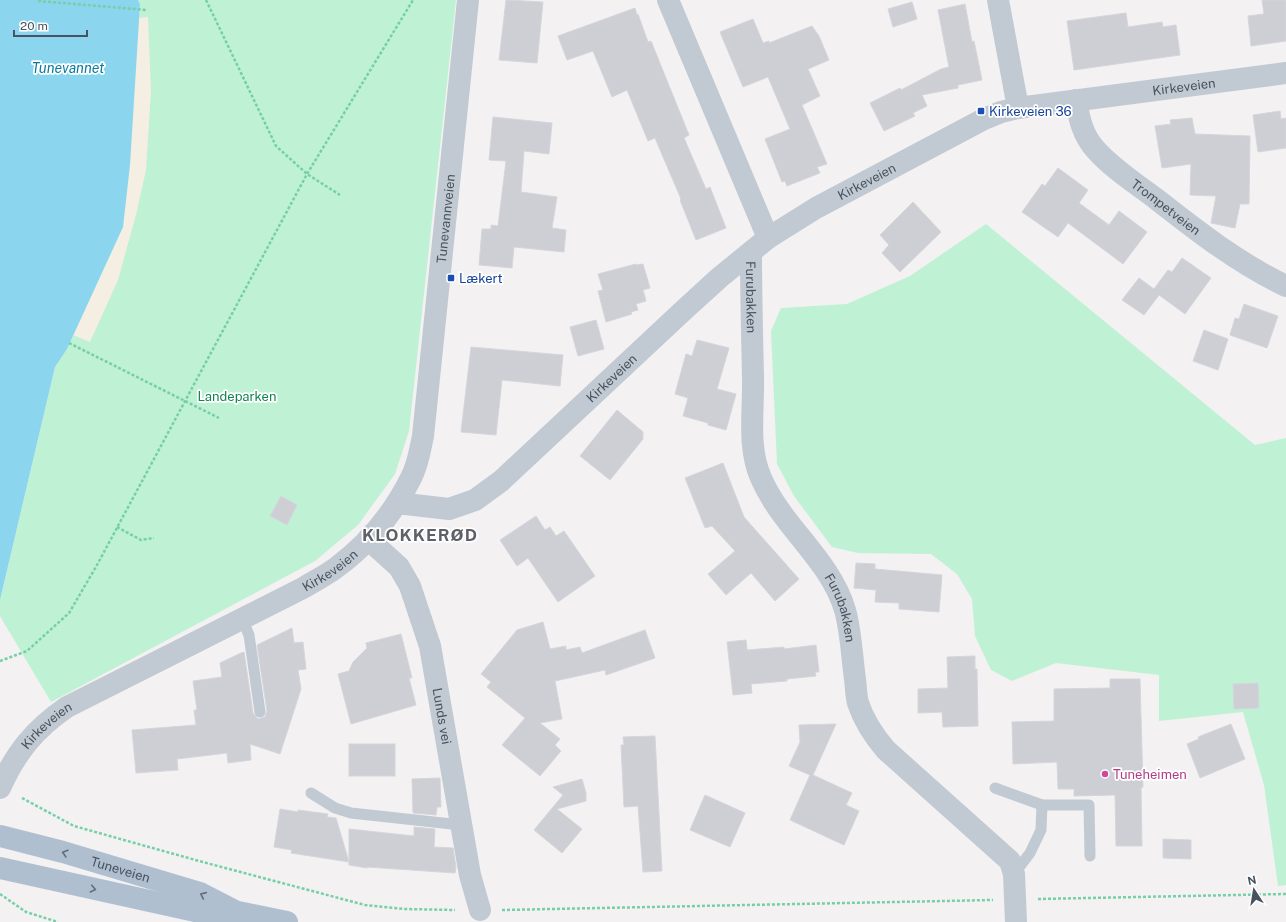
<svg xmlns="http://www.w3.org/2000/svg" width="1286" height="922" viewBox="0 0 1286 922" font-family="'Public Sans',sans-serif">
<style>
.green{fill:#bff1d4}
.sand{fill:#f4efe2}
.water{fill:#8bd6ee}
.building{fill:#cdcfd5;stroke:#d5d6dc}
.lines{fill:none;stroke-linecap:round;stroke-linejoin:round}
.path{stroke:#76d0a7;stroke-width:2.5;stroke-dasharray:3 2;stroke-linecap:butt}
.service{stroke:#c1cad2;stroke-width:11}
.minor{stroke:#c1cad2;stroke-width:22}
.tertiary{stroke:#c1cad2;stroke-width:22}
.primary{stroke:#b0bfd0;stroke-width:22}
.oneway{stroke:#626e7b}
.transit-dot{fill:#1a4fb4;stroke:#fff;stroke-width:1.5}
.hotel-dot{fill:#d1479c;stroke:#fff;stroke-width:1.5}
.labels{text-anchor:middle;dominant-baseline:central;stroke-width:3.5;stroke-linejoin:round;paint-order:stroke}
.street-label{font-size:13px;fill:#48535f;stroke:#fff}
.transit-label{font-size:13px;fill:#164399;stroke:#fff;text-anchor:start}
.park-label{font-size:13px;fill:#158351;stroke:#fff}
.hotel-label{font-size:13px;fill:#b23c85;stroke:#fff;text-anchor:start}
.water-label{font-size:14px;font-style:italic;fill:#0a7ba0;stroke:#fff}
.district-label{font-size:17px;font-weight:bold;letter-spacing:1px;fill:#5d6066;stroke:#fff}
</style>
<rect width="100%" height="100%" fill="#f3f1f1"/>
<g class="green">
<polygon points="138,0 456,0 409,431 395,474 358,525 315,561 51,702 0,616 0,600 55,367 67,349 123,227 130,165 140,4"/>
<polygon points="986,224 1255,445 1286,438 1286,885 1278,886 1264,785 1243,712 1159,721 1159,675 1056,663 1012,681 991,670 975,636 972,599 957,574 931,554 858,553 832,547 794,496 777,464 771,331 781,308 847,304 910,276"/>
</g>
<polygon class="sand" points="148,17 151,91 146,170 136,215 118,280 90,342 73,335 123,227 139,18"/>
<polygon class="water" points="0,0 138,0 140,4 130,165 123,227 67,349 55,367 0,600"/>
<g class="building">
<polygon points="506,0 543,2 537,63 499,60"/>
<polygon points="1262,0 1286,0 1286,41 1251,46 1248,16 1264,14"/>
<polygon points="912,2 917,19 893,27 888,9"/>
<polygon points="965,4 972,42 974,41 982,80 958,85 958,88 922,95 927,106 913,113 915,116 884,131 870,103 900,88 901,90 941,69 949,67 938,10"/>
<polygon points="635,8 637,15 638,14 648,42 651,41 689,135 684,138 706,189 710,187 726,228 696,240 680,200 681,199 655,138 648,141 627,90 612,97 593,51 567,60 558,36"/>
<polygon points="1126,13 1128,27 1162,22 1163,27 1176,25 1180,55 1074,70 1067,21"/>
<polygon points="753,19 763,43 769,41 769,43 812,26 819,36 829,60 808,69 820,96 802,105 827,164 817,167 820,173 787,186 785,181 782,182 765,139 790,129 768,77 743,87 720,32"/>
<polygon points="1280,111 1281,119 1286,118 1286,148 1258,152 1253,115"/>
<polygon points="493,117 552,123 549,154 524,151 521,192 557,197 552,228 566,230 564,252 514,247 512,268 479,265 482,229 491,229 491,225 498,226 506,161 489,160"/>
<polygon points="1192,118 1195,134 1250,136 1249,204 1240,204 1235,228 1211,223 1216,196 1190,195 1191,164 1162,168 1155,126 1171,124 1170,120"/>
<polygon points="1058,168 1088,190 1079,203 1109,225 1119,211 1147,232 1123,264 1068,223 1058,237 1022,212 1042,184 1045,186"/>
<polygon points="913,202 941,232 900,272 882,253 889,245 880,235"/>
<polygon points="1182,258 1211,278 1185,314 1159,295 1144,315 1122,300 1139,278 1154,289 1168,270 1172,272"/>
<polygon points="636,264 636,265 643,264 650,288 643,290 646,301 636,304 638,310 631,312 632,314 606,322 598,291 603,290 598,274"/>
<polygon points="1244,304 1278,316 1267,348 1230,335 1235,318 1239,319"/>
<polygon points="596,320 604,349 578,356 570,327"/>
<polygon points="1204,330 1228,339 1218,370 1193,361"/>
<polygon points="697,340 729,348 717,389 736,394 726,430 708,425 708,423 683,416 688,398 675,394 686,354 692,356"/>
<polygon points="471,347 563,355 560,386 502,380 496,435 461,432"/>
<polygon points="617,410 643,432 643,439 610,480 580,456"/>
<polygon points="723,463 744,517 799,579 775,601 751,573 726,595 708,574 735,551 712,526 705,528 685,478"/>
<polygon points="281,496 297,505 287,525 270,516"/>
<polygon points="536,516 545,530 550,527 556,536 564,531 595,576 558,602 528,558 517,566 500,540"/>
<polygon points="856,563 875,564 875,569 942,575 939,612 899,609 899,603 875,602 876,590 854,588"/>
<polygon points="543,622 550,649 566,646 566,650 580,647 582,653 645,630 655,658 606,675 605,670 555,681 562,719 540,723 560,739 555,745 561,751 540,776 502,745 525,718 487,687 491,682 481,674 517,630"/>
<polygon points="292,628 294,643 303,642 306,669 298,670 301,689 280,754 250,744 251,760 228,763 227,753 177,759 178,770 136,773 132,730 196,725 194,710 197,710 193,681 222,677 220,663 241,653 244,652 253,713 258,719 265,717 267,711 257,645"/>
<polygon points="401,634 412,678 409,678 416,705 351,724 338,674 349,671 353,662 367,648 366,643"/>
<polygon points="746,640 747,650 784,647 784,649 816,645 819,672 815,672 816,676 787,679 787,681 751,684 752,693 733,695 727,642"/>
<polygon points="975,656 975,669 977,669 978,726 943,727 942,712 918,713 918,689 948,688 947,657"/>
<polygon points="1110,679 1140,679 1143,787 1141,788 1142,846 1116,846 1115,795 1074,796 1074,789 1058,789 1057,762 1013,764 1012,722 1054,721 1054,689 1110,688"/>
<polygon points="1258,683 1259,708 1234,709 1233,684"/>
<polygon points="836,724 813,775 852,793 846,805 859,811 844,845 790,820 810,775 789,766 800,742 799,725"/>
<polygon points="1231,724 1245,759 1200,778 1187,744 1199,739 1198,737"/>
<polygon points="655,736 662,871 643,872 638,806 624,807 621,745 624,745 623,737"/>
<rect x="349" y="744" width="46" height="32"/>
<polygon points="440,778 441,807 437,807 436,815 413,813 412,779"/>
<polygon points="582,779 586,793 586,801 557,809 582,829 562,853 534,830 563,795 553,787"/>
<polygon points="705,795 745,813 730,847 690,830"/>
<polygon points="280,809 298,812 298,810 328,814 327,817 336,818 349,862 291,853 292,850 274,847"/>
<polygon points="414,827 435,829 434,847 453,848 456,867 455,873 367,867 367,868 349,865 349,829 414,836"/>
<polygon points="1163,839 1191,840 1191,859 1163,858"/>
</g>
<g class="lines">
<g class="path">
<polyline points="206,0 276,146 307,174 340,195"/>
<polyline points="38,1 147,10"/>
<polyline points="69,343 219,418"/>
<polyline points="117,527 141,540 154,538"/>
<polyline points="0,661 27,651 69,613 97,565 307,174 413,0"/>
<polyline points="22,798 74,826 199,861 365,905 405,909 455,910"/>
<polyline points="0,894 26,912 58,922"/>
<polyline points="1038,899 1286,894"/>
<polyline points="502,910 993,900"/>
</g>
<g class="service">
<polyline points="242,619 249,635 260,712"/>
<polyline points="995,788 1042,805 1041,830 1030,853 1014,874"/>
<polyline points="311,793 335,808 351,813 461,825"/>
<polyline points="1042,805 1089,805 1090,856"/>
</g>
<g class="minor">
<polyline points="668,0 768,238"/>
<polyline points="998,0 1018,108"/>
<path id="s1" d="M1076,100C1079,119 1083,136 1096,150C1113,169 1135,183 1155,198C1197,231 1238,263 1286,286"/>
<path id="s2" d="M751,252C751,293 752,335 753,376C754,410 747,447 761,478C782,527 830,559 845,610C851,631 852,658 855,679C856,687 856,696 858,703C864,721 873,735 886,750L1010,861L1014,874L1016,922"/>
<path id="s3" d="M397,503L449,509L475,500L501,481L685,309L719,278L768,238L816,208L984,119L1001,112L1018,108L1286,73"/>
<path id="s4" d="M368,539L399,567L410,586L430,646L470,875L480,910"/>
</g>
<path class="tertiary" id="s5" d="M0,788C16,752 35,729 67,707L303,588C314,581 327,575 337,567C368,544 394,512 411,478C418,465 420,450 423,436L468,0"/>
<g class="primary">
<path id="s6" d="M0,836L63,852L200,893L233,910"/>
<polyline points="0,868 195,911 238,912 287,922"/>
</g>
</g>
<defs><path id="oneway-chevron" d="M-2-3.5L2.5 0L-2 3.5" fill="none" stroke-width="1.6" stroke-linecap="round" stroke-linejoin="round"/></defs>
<g class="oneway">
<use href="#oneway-chevron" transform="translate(65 853) rotate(-164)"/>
<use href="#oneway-chevron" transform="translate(93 889) rotate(12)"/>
<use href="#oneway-chevron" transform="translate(203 895) rotate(-156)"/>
</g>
<g class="transit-dot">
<rect x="977" y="107" width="8" height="8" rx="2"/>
<rect x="447" y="274" width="8" height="8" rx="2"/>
</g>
<circle class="hotel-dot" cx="1105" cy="774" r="4"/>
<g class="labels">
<g class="street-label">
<text stroke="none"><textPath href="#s3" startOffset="923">Kirkeveien</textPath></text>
<text stroke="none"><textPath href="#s3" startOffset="587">Kirkeveien</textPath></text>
<text stroke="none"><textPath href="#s1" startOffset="145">Trompetveien</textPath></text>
<text stroke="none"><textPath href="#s5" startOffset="790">Tunevannveien</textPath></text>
<text stroke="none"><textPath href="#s2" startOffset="45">Furubakken</textPath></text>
<text stroke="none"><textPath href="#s3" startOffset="263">Kirkeveien</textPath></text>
<text stroke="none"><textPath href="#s5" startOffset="403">Kirkeveien</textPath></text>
<text stroke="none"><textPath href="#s2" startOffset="381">Furubakken</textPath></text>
<text stroke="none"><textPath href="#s4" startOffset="198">Lunds vei</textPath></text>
<text stroke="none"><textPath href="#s5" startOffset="79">Kirkeveien</textPath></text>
<text stroke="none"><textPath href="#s6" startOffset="125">Tuneveien</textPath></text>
</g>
<g class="transit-label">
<text x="989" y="111">Kirkeveien 36</text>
<text x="459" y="278">Lækert</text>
</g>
<g class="park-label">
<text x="237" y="396">Landeparken</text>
</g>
<g class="hotel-label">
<text x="1113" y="774">Tuneheimen</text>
</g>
<g class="water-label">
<text x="68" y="68">Tunevannet</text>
</g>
<g class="district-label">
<text x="420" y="535">KLOKKERØD</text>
</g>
</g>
<g transform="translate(1254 890) rotate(348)" stroke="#ffffff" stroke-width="3" paint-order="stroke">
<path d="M0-3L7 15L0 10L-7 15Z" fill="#48535f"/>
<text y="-6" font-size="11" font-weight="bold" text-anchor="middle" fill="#48535f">N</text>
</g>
<path d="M14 30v6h73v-6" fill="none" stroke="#48535f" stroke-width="2"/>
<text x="20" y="30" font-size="12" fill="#48535f" stroke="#ffffff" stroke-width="3" paint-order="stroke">20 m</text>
</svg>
